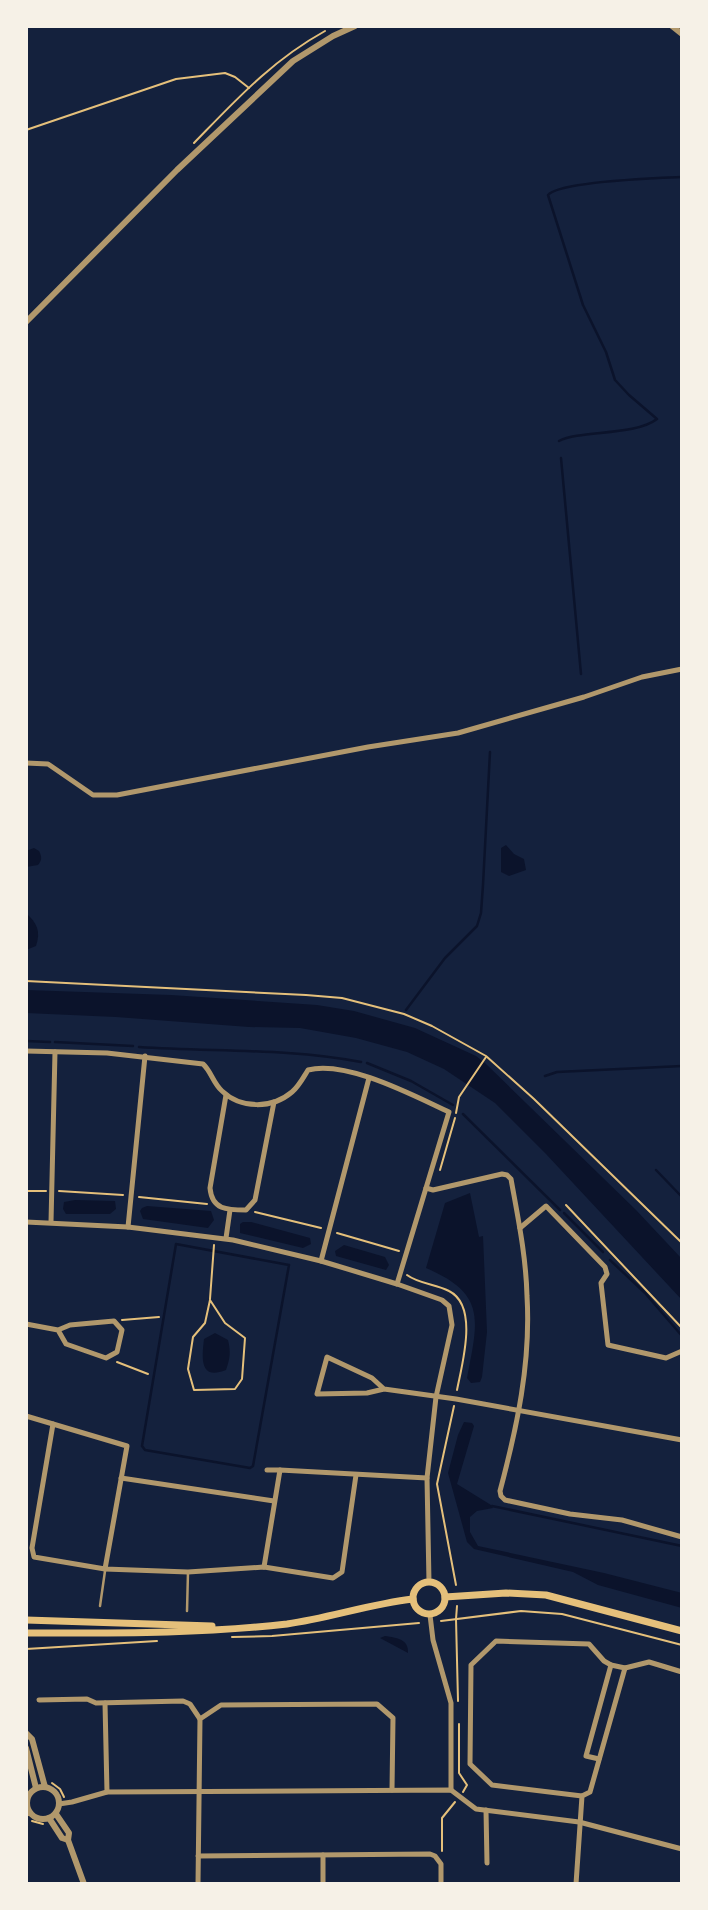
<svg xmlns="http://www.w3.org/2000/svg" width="708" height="1910" viewBox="0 0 708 1910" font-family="Signika,sans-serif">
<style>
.water{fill:#0b132b}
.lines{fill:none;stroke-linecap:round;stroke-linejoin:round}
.stream{stroke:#0b132b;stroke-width:2.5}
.path{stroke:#e5c07b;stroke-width:2}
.service{stroke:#b1986c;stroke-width:2.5}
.minor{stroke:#b1986c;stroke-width:5}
.tertiary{stroke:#b1986c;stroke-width:6}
.secondary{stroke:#e5c07b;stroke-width:7}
</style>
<rect width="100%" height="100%" fill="#14213d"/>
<g class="water">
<polygon points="506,845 514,854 524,859 526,870 509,876 501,872 501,848"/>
<path d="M34,848L39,851C42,857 42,860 38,865L26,867V851Z"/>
<path d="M26,913C37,923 41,931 36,946L26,950Z"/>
<polygon points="26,990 171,995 317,1005 354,1011 415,1028 476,1056 485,1063 636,1210 682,1259 682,1300 546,1154 495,1103 444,1069 407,1052 356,1038 300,1028 249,1027 116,1017 26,1013"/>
<path d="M470,1193L479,1237L483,1236L487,1332L482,1377L480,1382L471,1383L467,1378C478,1320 487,1294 426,1268L445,1203Z"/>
<polygon points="75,1200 115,1201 116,1209 110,1214 66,1214 63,1209 64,1202"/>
<polygon points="147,1206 211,1211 214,1220 208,1228 143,1219 140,1211 142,1208"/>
<polygon points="243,1222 251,1222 310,1238 311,1244 303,1248 240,1233 240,1224"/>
<polygon points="344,1245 385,1257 389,1265 386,1270 336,1256 335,1251"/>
<path d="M215,1333L228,1340C231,1352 230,1359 226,1370C199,1381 202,1357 204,1339Z"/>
<polygon points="464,1422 472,1423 474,1426 457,1484 491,1505 493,1508 477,1511 470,1517 470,1532 478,1546 604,1573 682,1593 682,1608 598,1585 573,1572 474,1549 467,1542 448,1473 458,1435"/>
<path d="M385,1636C397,1638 409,1639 408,1653L380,1638Z"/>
</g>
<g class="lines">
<g class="stream">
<path d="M559,441C580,430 635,436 657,419L629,395L615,380L606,352L583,305L548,195C560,181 658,178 682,177"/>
<polyline points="561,458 581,674"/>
<polyline points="406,1010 445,958 477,926 481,913 483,885 490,752"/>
<polyline points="26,1041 50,1042"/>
<polyline points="55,1042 133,1046"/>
<path d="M139,1047C213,1052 288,1048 361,1062"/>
<polyline points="367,1063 411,1081 453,1105"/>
<polyline points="545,1076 557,1072 682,1066"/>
<polyline points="463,1114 560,1210"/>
<polyline points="656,1170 682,1197"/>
<polyline points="564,1213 603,1252"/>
<polygon points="176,1244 289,1265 253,1466 250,1468 145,1450 142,1446"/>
<polyline points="610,1260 645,1293 682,1336"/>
<polyline points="492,1506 682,1546"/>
</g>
<g class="path">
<polyline points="26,130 176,79 225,73 235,77 249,88"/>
<path d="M194,143C236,100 271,61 325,31"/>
<polyline points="26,981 306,995 342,998 404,1014 432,1026 486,1056 534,1099 682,1243"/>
<polyline points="456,1113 459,1097 486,1057"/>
<polyline points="440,1170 455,1118"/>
<polyline points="26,1191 46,1191"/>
<polyline points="59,1191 123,1195"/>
<polyline points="139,1197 207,1204"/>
<polyline points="566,1205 682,1328"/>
<polyline points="255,1212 321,1228"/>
<polyline points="337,1233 399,1251"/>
<path d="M407,1275C419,1284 436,1284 449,1291C479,1306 462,1364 457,1390"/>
<polyline points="210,1299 214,1245"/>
<polygon points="210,1300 225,1323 245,1338 242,1379 235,1389 194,1390 188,1369 193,1337 205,1323"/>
<polyline points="122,1320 159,1317"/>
<polyline points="117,1362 148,1374"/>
<polyline points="454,1406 437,1484 456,1585"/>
<polyline points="457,1606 456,1619 458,1701"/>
<polyline points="441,1621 521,1611 562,1614 682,1645"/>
<polyline points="232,1637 272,1636 419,1623"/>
<polyline points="26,1649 157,1641"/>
<polyline points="459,1724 459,1773 467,1785 463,1792"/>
<polyline points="52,1783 60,1789 64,1797"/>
<polyline points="26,1790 26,1791"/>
<polyline points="32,1821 43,1824"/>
<polyline points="442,1851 442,1818 455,1802"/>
</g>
<g class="service">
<polyline points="100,1606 105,1571"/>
<polyline points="187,1611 188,1572"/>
</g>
<g class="minor">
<polyline points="26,763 48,764 93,795 117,795 368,747 458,733 584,697 642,677 682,669"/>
<path d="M26,1051L107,1053L203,1064C211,1071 213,1083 222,1091C241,1109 272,1109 292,1092C299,1086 303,1078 308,1070C347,1060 414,1096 449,1112L397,1284"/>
<path d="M226,1095L210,1188C212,1210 227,1210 246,1210L255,1200L274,1102"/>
<path d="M426,1188L433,1190L502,1174L507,1175L511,1179C518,1218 526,1256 527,1296C531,1363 517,1427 500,1491L501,1496L505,1500L570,1514L622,1520L682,1537"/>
<polyline points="26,1222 128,1227 233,1240 321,1261 397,1284 442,1300 449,1306 452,1325 436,1397 427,1478 429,1582"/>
<polyline points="51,1222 55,1052"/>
<polyline points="128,1227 145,1056"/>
<polyline points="520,1228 546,1206 605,1267 607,1274 601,1283 608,1345 666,1358 682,1351"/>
<polyline points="226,1238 230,1210"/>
<polyline points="321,1261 369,1078"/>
<polyline points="26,1324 58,1330 70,1325 114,1321 122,1330 117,1352 106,1358 66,1344 58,1330"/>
<polyline points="384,1389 372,1378 327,1357 317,1394 367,1393 384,1389 456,1399 682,1440"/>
<polyline points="26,1416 127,1446 105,1569"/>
<polyline points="53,1424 32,1548 34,1557 105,1569 188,1572 264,1567 333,1578 342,1572 356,1475"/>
<polyline points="267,1470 280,1470"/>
<polyline points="121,1478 274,1501"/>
<polyline points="264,1567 280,1470 427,1478"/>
<polyline points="430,1615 433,1640 451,1703 451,1790"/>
<polyline points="39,1700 87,1699 96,1703 183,1701 190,1704 200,1719"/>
<polyline points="105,1703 107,1792"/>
<polyline points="599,1759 586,1756 611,1665"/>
<polyline points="582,1796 492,1785 470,1764 471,1665 496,1641 589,1644 604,1661 611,1665 625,1668 649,1662 682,1672"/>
<polyline points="26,1802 27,1802"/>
<polyline points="59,1804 72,1802 107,1792 451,1790 476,1809 579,1822 682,1849"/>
<polyline points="486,1810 487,1863"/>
<polyline points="26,1814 30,1813"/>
<polyline points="323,1855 323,1884"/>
<polyline points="198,1856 430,1854 435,1856 441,1864 441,1884"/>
<polyline points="198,1884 200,1719 221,1705 377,1704 393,1718 392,1790"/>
<polyline points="576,1884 582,1796 590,1792 625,1668"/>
</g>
<g class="tertiary">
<polyline points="672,26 682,34"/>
<polyline points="26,322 177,170 293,61 333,36 355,26"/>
<polyline points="26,1733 32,1739 45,1787"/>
<polyline points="26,1748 36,1788"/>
<circle cx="43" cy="1803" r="16"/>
<polyline points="56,1814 69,1833 68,1840 84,1884"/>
<polyline points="49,1818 62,1838 68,1840"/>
</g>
<g class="secondary">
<circle cx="429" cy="1598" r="16"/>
<polyline points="445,1597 506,1593 546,1595 682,1631"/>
<polyline points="26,1620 212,1626"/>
<path d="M26,1633C113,1633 200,1634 287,1624C329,1618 370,1604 413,1599"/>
</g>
</g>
<rect width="708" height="1910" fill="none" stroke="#f6f1e7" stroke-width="56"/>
</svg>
